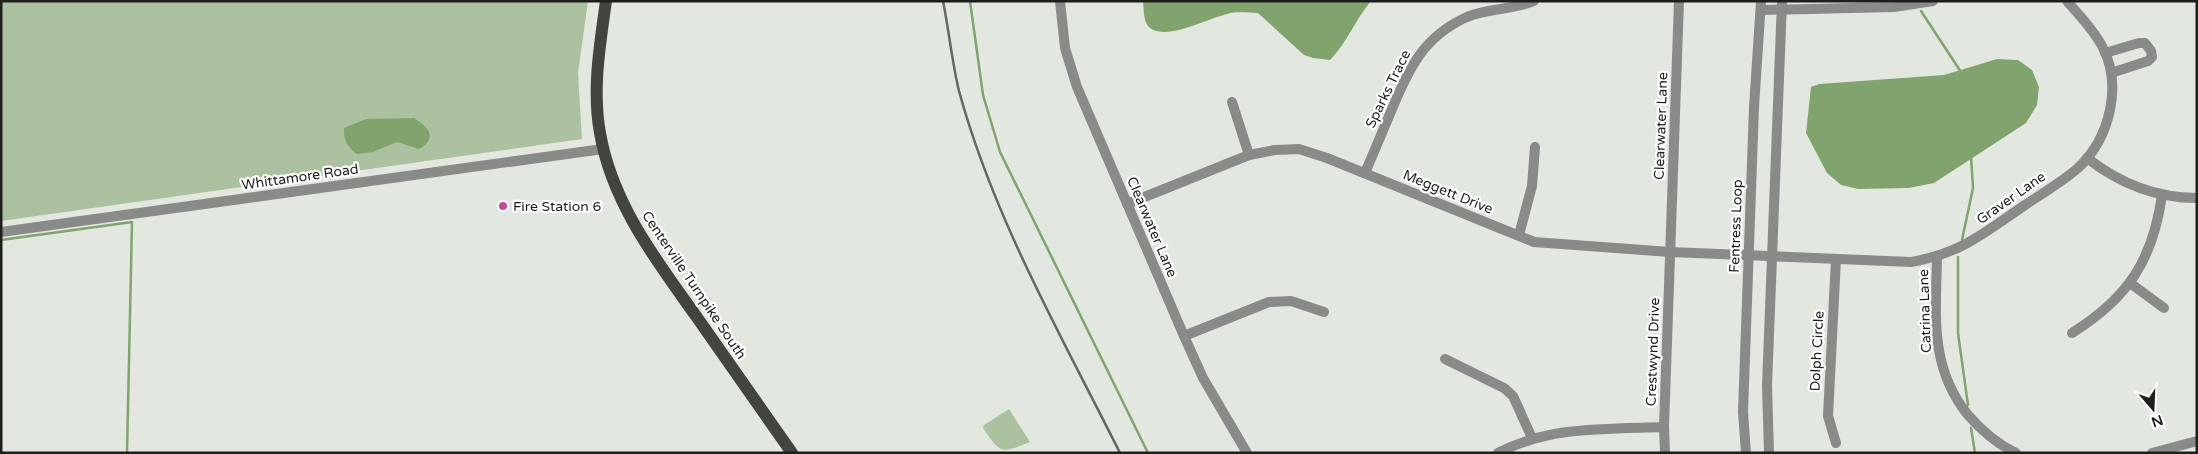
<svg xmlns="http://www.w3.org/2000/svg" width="2198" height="454" viewBox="0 0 2198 454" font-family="'Varela Round',sans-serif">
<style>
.green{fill:#abc19f}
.water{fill:#81a46e}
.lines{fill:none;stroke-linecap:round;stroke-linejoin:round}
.stream{stroke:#81a46e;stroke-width:2.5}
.minor{stroke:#898b88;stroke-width:10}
.major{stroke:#41443f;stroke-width:12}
.rail{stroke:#646763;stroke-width:2.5}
.poi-dot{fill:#c54898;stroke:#fff;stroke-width:2}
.labels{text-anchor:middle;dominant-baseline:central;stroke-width:4.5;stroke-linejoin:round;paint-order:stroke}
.street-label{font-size:14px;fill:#1e1f1d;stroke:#fff}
.poi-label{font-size:14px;fill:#1e1f1d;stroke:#fff;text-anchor:start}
</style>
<rect width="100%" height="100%" fill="#e2e7df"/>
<g class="green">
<polygon points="1,1 588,1 578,73 582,139 1,221"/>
<path d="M1009,409L1030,442C1000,454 1001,454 983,428L984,425Z"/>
</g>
<g class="water">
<path d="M1143,1H1371C1355,20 1347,43 1330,60L1313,58L1304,55L1258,13C1248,13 1236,11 1227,14C1209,18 1165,42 1149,27C1143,21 1144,9 1143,1Z"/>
<polygon points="1997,59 2018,60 2032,70 2039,87 2037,105 2026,123 1934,183 1909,188 1858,189 1841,185 1827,173 1806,133 1811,87 1819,84 1944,75"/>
<path d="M414,118C428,127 439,138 419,149L397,142L373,152L357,154C348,148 343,139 344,128L366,119Z"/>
</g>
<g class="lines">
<g class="stream">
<polyline points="970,1 983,95 1000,152 1148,453"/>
<polyline points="1921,11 1961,72"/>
<polyline points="1,240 132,222 127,453"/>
<polyline points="1962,240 1973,188 1971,156"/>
<polyline points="1958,257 1958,333 1968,405"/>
<polyline points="1971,428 1975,453"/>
</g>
<g class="minor">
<polyline points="1060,1 1065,48 1077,87 1184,336 1203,378 1247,453"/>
<polyline points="1762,10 1894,7 1933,1"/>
<polyline points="2105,53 2139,43 2145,43 2151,51 2152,57 2148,61 2111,73"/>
<polyline points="1232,102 1249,155"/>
<path d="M2087,158C2119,183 2155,198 2197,198"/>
<path d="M1365,173C1374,152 1383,130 1392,109C1409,68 1424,36 1467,17C1489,8 1513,10 1534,1"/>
<path d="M1127,204L1249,155L1275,150L1299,149L1327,158L1534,242L1670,252L1911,262C1962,253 1984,233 2025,205C2043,193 2062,182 2078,168C2110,138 2123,85 2102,46C2093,29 2079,15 2067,1"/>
<polyline points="1,232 603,149"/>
<polyline points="1519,235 1532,186 1535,147"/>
<path d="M1937,257C1936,315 1929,367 1968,415C1982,431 1997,444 2016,453"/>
<polyline points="1836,259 1828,416 1836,443"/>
<polyline points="2130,283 2164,308"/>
<path d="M2072,333C2128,298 2153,260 2162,195"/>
<polyline points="1184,336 1269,302 1291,301 1324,312"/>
<polyline points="1445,359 1504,388 1513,396 1532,438"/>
<path d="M1498,453C1549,426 1607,429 1664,427"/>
<polyline points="1665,453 1664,427 1679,1"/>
<polyline points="1746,453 1743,412 1754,107 1761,1"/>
<polyline points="1769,453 1767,386 1782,1"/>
<polyline points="2152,453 2197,441"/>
</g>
<path class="major" d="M606,1C600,45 592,89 600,133C612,203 656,260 696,316C728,362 760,407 792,453"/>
<path class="rail" d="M943,1C949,31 952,62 959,91C994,219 1061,335 1120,453"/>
</g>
<circle class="poi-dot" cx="503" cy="206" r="5"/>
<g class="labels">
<g class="street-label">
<text transform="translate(1388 89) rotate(-64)">Sparks Trace</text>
<text transform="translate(1661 126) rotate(-88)">Clearwater Lane</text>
<text transform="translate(300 177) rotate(-8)">Whittamore Road</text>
<text transform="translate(1448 192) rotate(22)">Meggett Drive</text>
<text transform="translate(2011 198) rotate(-35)">Graver Lane</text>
<text transform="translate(1736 226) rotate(-88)">Fentress Loop</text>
<text transform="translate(1152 227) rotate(67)">Clearwater Lane</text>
<text transform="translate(694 285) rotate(56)">Centerville Turnpike South</text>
<text transform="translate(1925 311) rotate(-92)">Catrina Lane</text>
<text transform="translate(1817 351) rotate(-87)">Dolph Circle</text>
<text transform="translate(1653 352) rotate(-88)">Crestwynd Drive</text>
</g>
<g class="poi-label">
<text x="513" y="206">Fire Station 6</text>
</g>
</g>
<rect width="2198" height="454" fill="none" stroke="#1e1f1d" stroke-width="5"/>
<g transform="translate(2153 409) rotate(161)" stroke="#ffffff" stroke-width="4" paint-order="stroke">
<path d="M0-4L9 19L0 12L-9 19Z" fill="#1e1f1d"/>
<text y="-8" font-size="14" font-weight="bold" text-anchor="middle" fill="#1e1f1d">N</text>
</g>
</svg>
